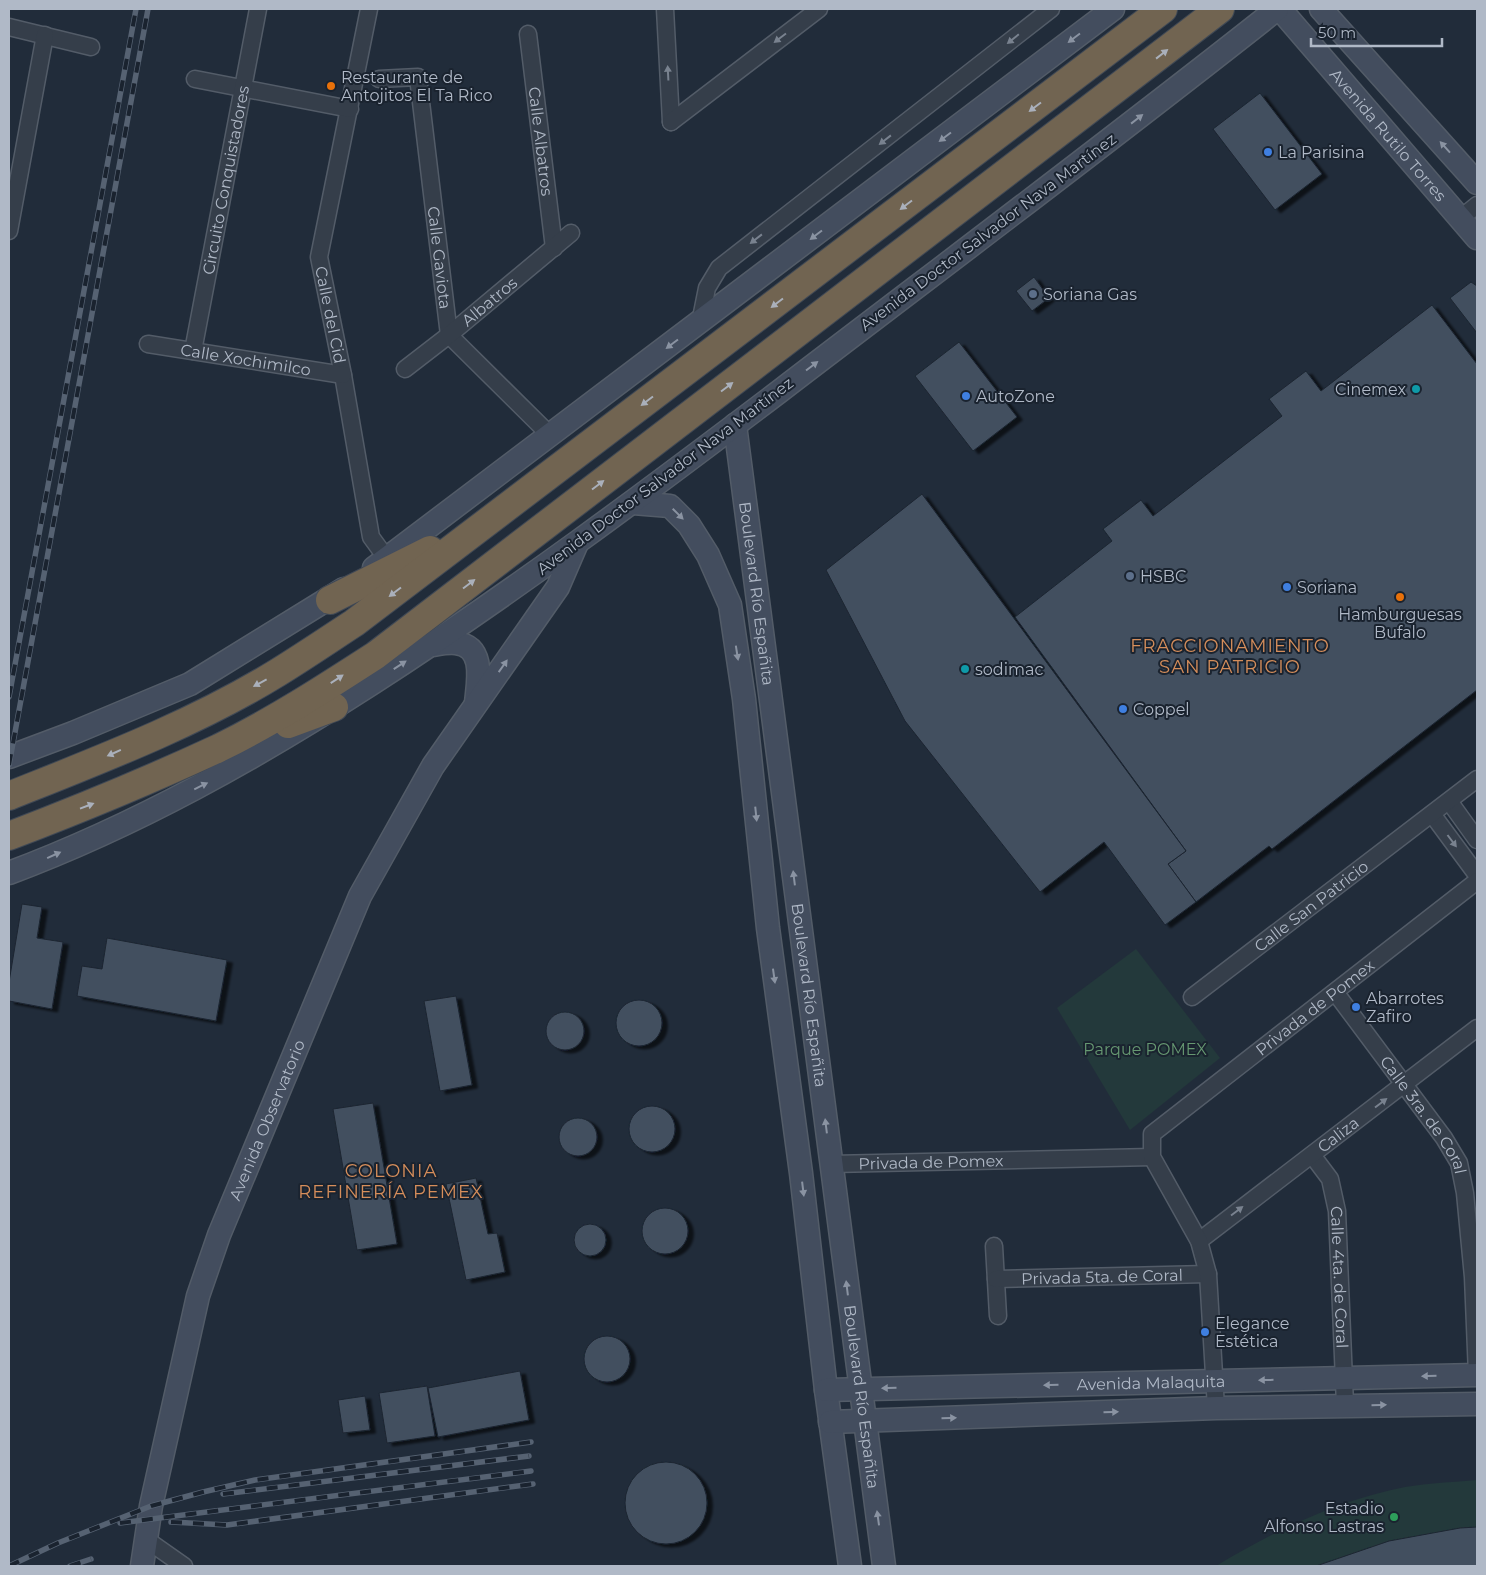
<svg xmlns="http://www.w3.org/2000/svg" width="1486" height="1575" viewBox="0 0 1486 1575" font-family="Montserrat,sans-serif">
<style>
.green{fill:#23393b}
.building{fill:#424f5f;stroke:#1c2531;filter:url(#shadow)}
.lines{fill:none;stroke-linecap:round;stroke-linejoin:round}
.street-casing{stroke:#535c68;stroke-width:19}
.secondary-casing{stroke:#535c68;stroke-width:25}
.highway-casing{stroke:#404955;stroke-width:30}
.street{stroke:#353e4a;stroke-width:16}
.secondary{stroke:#434d5e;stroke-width:22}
.highway{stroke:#716451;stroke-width:28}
.rail-casing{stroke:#566272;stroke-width:5.5}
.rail{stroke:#1a232f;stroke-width:4;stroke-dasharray:11;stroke-linecap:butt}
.oneway{fill:#79828f}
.oneway2{fill:#8a93a2}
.oneway3{fill:#aab0bb}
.food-dot{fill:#e8710a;stroke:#1a232f;stroke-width:2}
.shop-dot{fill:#3f7fe0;stroke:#1a232f;stroke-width:2}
.service-dot{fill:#5c6f8a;stroke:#1a232f;stroke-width:2}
.culture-dot{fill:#0f9aa8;stroke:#1a232f;stroke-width:2}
.leisure-dot{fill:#2e9e5b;stroke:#1a232f;stroke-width:2}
.labels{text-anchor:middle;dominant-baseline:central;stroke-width:4;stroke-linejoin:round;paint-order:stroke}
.poi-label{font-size:16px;fill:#b0b9c7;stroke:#1a232f;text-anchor:start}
.street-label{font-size:16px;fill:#b0b9c7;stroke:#1a232f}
.park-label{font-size:16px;fill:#669871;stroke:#1a232f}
.neighbourhood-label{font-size:18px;letter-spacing:1px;fill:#d68e5b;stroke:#1a232f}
</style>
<defs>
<filter id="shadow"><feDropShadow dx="5.5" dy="3" stdDeviation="1" flood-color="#0009"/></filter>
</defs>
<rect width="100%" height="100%" fill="#212c3a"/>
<g class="green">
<polygon points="1136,949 1220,1058 1130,1130 1057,1008"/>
<path d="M1477,1480V1566H1216C1274,1531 1338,1500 1405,1487C1429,1483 1453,1482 1477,1480Z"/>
</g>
<g class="building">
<polygon points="1260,93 1322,174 1275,210 1213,129"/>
<polygon points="1034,277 1049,298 1032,311 1016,291"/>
<polygon points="1471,282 1477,286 1477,333 1450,298"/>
<polygon points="1432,305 1477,364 1477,690 1272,849 1269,846 1196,902 1168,864 1186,851 1015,617 1112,541 1103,529 1141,500 1153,516 1282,416 1269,399 1306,371 1321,391"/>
<polygon points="959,342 1017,417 973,451 915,376"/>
<polygon points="922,494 1186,851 1168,864 1196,902 1165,925 1104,842 1040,892 905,721 826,570"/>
<polygon points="22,904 42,907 37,938 63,942 52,1009 9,1001 9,982"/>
<polygon points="107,938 227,960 216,1021 77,996 82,966 102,969"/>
<polygon points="456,996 472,1085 440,1091 424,1001"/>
<circle cx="639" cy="1023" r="23"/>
<circle cx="565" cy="1031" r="19"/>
<polygon points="373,1103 397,1244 357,1250 333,1109"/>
<circle cx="652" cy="1129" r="23"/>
<circle cx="578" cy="1137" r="19"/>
<polygon points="476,1178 488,1234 497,1233 505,1272 466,1280 446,1184"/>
<circle cx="665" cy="1231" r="23"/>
<circle cx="590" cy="1240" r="16"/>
<circle cx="607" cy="1359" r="23"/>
<polygon points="520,1371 529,1420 438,1437 428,1388"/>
<polygon points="427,1386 435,1436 387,1443 379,1393"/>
<polygon points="365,1396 370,1430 343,1433 338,1400"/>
<circle cx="666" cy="1503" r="41"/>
<polygon points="1477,1527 1477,1566 1316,1566 1389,1541 1460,1528"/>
</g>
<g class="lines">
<defs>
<g id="street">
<path id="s1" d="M369,9L319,257L343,375L371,537L387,559"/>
<polyline points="665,9 671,122"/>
<polyline points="9,27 91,47"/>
<path id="s2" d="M528,34L554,248"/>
<polyline points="195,79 350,109"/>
<path id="s3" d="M379,79L418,77L449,335L551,436"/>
<polyline points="671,122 819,9"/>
<polyline points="1461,218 1477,205"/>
<polyline points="9,231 45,35"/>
<polyline points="700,323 707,288 719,268 1051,9"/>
<path id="s4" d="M148,344L343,375"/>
<path id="s5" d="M193,351L258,9"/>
<path id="s6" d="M405,369L449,335L571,233"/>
<polyline points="1449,801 1477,840"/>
<polyline points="1432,814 1477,875"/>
<path id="s7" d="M1335,992L1444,1138L1459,1163L1465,1193L1473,1277L1477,1375"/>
<path id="s8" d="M1192,997L1477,779"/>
<path id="s9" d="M1312,1155L1330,1179L1337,1211L1345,1405"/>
<path id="s10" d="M831,1164L1152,1157"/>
<path id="s11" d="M1199,1241L1477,1028"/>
<polyline points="994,1246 998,1316"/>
<path id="s12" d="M996,1279L1208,1274"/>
<path id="s13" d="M1216,1408L1208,1274L1199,1241L1152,1157V1134L1477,881"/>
<polyline points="147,1540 184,1566"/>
</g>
<g id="secondary">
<path id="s14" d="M1280,9L1477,238"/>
<polyline points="1321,9 1477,183"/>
<path id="s15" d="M735,425L884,1566"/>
<polyline points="633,503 670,506 689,525 708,555 730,605 744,699 768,928 801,1173 826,1390 850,1566"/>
<polyline points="374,568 1113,9"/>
<path d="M432,645C439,644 448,642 456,643C486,647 478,682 476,703"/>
<polyline points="9,757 73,733 190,684 344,589"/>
<path d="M9,873C137,825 256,758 371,684C512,593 647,492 780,391C946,264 1113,139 1277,9"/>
<path id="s16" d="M826,1390L1477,1375"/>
<polyline points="830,1422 1216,1408 1477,1404"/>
<path id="s17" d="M142,1566L151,1506L198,1296L219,1235L360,896L433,766L558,587L577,543"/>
</g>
<g id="highway">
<polyline points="330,600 430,550"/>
<polyline points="288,724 334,707"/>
<path d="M9,796C99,760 194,724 277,673C303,657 328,640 354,623L1163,9"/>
<path d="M9,836C80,809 150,780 219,748C274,721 325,688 376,655L1220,9"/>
</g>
</defs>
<use href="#street" class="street-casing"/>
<use href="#secondary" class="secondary-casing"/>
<use href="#highway" class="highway-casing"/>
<use href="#street" class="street"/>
<use href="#secondary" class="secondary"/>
<use href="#highway" class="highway"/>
<defs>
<g id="rail">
<polyline points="9,697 136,9"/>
<polyline points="9,765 148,9"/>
<polyline points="223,1494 529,1456"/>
<polyline points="171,1522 227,1525 533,1484"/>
<polyline points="120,1523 531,1471"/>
<polyline points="9,1566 58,1543 151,1506 203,1492 255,1480 531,1442"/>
<polyline points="70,1566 91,1559"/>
</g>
</defs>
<use href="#rail" class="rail-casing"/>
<use href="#rail" class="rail"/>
</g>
<defs><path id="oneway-solid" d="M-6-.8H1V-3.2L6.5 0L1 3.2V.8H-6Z" transform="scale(1.25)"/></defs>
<g class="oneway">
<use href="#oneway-solid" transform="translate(780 38) rotate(143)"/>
<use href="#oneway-solid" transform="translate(1013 39) rotate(141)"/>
<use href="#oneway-solid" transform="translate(668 73) rotate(-93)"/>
<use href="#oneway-solid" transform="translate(885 140) rotate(142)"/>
<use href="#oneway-solid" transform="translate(756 239) rotate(142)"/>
<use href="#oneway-solid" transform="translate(1452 841) rotate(53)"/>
<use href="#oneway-solid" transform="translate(1381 1103) rotate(-37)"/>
<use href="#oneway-solid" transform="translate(1237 1211) rotate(-37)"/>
</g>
<g class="oneway2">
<use href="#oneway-solid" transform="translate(1074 38) rotate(143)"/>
<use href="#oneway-solid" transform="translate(1137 119) rotate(-38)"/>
<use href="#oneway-solid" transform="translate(945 137) rotate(143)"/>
<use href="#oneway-solid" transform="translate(1445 147) rotate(-132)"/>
<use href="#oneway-solid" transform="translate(816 235) rotate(143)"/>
<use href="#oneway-solid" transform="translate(672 344) rotate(143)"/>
<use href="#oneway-solid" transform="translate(812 366) rotate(-37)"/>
<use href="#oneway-solid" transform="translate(678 514) rotate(45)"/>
<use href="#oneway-solid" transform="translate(737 653) rotate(81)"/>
<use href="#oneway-solid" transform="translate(400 665) rotate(-33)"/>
<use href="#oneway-solid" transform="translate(503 666) rotate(-55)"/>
<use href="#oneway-solid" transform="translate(201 786) rotate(-26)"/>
<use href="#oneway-solid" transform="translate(756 814) rotate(84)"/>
<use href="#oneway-solid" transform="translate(54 855) rotate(-24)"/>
<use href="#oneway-solid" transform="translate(794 878) rotate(-97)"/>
<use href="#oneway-solid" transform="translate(774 976) rotate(82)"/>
<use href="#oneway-solid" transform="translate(826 1126) rotate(-97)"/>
<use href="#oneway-solid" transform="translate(803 1189) rotate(83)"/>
<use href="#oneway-solid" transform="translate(847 1288) rotate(-97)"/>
<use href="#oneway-solid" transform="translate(1429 1376) rotate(179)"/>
<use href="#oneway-solid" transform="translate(1266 1380) rotate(179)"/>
<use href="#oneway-solid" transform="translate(1051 1385) rotate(179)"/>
<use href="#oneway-solid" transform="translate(889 1388) rotate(179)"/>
<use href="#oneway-solid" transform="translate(1379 1405) rotate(-1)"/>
<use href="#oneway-solid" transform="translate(1111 1412) rotate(-2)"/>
<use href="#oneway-solid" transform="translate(949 1418) rotate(-2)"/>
<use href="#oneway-solid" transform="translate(878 1518) rotate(-98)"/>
</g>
<g class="oneway3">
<use href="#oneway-solid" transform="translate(1162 54) rotate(-38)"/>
<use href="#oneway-solid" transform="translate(1035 107) rotate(143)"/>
<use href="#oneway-solid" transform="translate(906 205) rotate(143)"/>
<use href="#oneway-solid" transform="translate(777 303) rotate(143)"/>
<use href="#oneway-solid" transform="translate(727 387) rotate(-37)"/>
<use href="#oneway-solid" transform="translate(647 401) rotate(143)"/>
<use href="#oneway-solid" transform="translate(598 485) rotate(-37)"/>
<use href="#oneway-solid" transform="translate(469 584) rotate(-37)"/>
<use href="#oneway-solid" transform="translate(395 592) rotate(143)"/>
<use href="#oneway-solid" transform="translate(337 679) rotate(-33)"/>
<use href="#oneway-solid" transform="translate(260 683) rotate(152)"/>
<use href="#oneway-solid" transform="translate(114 753) rotate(156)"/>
<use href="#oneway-solid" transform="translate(87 806) rotate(-21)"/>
</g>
<g class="food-dot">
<circle cx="331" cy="86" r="5"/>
<circle cx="1400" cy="597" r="5"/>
</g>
<g class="shop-dot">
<circle cx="1268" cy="152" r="5"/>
<circle cx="966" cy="396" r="5"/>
<circle cx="1287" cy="587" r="5"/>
<circle cx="1123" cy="709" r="5"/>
<circle cx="1356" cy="1007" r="5"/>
<circle cx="1205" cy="1332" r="5"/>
</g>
<g class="service-dot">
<circle cx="1033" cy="294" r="5"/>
<circle cx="1130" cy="576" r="5"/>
</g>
<g class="culture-dot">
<circle cx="1416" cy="389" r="5"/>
<circle cx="965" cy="669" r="5"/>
</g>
<circle class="leisure-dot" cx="1394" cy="1517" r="5"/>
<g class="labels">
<g class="poi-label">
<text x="341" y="77">Restaurante de<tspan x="341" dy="18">Antojitos El Ta Rico</tspan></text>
<text x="1278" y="152">La Parisina</text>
<text x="1043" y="294">Soriana Gas</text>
<text x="1406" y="389" text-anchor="end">Cinemex</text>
<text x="976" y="396">AutoZone</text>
<text x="1140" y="576">HSBC</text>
<text x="1297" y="587">Soriana</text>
<text x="1400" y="614" text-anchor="middle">Hamburguesas<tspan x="1400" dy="18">Bufalo</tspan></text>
<text x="975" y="669">sodimac</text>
<text x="1133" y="709">Coppel</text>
<text x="1366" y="998">Abarrotes<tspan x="1366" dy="18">Zafiro</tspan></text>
<text x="1215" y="1323">Elegance<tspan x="1215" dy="18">Estética</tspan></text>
<text x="1384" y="1508" text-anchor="end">Estadio<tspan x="1384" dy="18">Alfonso Lastras</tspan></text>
</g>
<g class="street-label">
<text stroke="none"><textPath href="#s14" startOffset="166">Avenida Rutilo Torres</textPath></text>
<text stroke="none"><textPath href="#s2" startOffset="108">Calle Albatros</textPath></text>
<text stroke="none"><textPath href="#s5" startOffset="174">Circuito Conquistadores</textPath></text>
<text transform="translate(988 232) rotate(-37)">Avenida Doctor Salvador Nava Martínez</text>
<text stroke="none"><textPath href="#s3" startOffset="221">Calle Gaviota</textPath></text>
<text stroke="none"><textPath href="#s6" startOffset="108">Albatros</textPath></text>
<text stroke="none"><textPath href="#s1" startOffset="312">Calle del Cid</textPath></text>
<text stroke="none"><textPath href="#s4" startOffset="99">Calle Xochimilco</textPath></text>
<text transform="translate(665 476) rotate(-37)">Avenida Doctor Salvador Nava Martínez</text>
<text stroke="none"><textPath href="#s15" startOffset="170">Boulevard Río Españita</textPath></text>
<text stroke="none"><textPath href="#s8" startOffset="150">Calle San Patricio</textPath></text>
<text stroke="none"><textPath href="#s15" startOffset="575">Boulevard Río Españita</textPath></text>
<text stroke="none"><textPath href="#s13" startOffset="494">Privada de Pomex</textPath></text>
<text stroke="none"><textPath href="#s7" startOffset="152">Calle 3ra. de Coral</textPath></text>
<text stroke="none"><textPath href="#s17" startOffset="465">Avenida Observatorio</textPath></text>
<text stroke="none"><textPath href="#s11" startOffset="175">Caliza</textPath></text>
<text stroke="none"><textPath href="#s10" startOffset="100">Privada de Pomex</textPath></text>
<text stroke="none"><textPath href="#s12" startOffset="106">Privada 5ta. de Coral</textPath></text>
<text stroke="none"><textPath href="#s9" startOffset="129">Calle 4ta. de Coral</textPath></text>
<text stroke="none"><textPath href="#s16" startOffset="325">Avenida Malaquita</textPath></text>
<text stroke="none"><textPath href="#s15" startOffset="980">Boulevard Río Españita</textPath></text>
</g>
<g class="park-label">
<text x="1145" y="1049">Parque POMEX</text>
</g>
<g class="neighbourhood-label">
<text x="1230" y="646">FRACCIONAMIENTO<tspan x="1230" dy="21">SAN PATRICIO</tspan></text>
<text x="391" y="1171">COLONIA<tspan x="391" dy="21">REFINERÍA PEMEX</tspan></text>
</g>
</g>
<rect width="1486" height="1575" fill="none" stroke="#b0b9c7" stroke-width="20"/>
<path d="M1311 38v8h131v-8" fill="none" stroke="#b0b9c7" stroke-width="2.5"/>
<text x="1318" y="38" font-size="15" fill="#b0b9c7" stroke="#1a232f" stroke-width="4" paint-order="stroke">50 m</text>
</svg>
